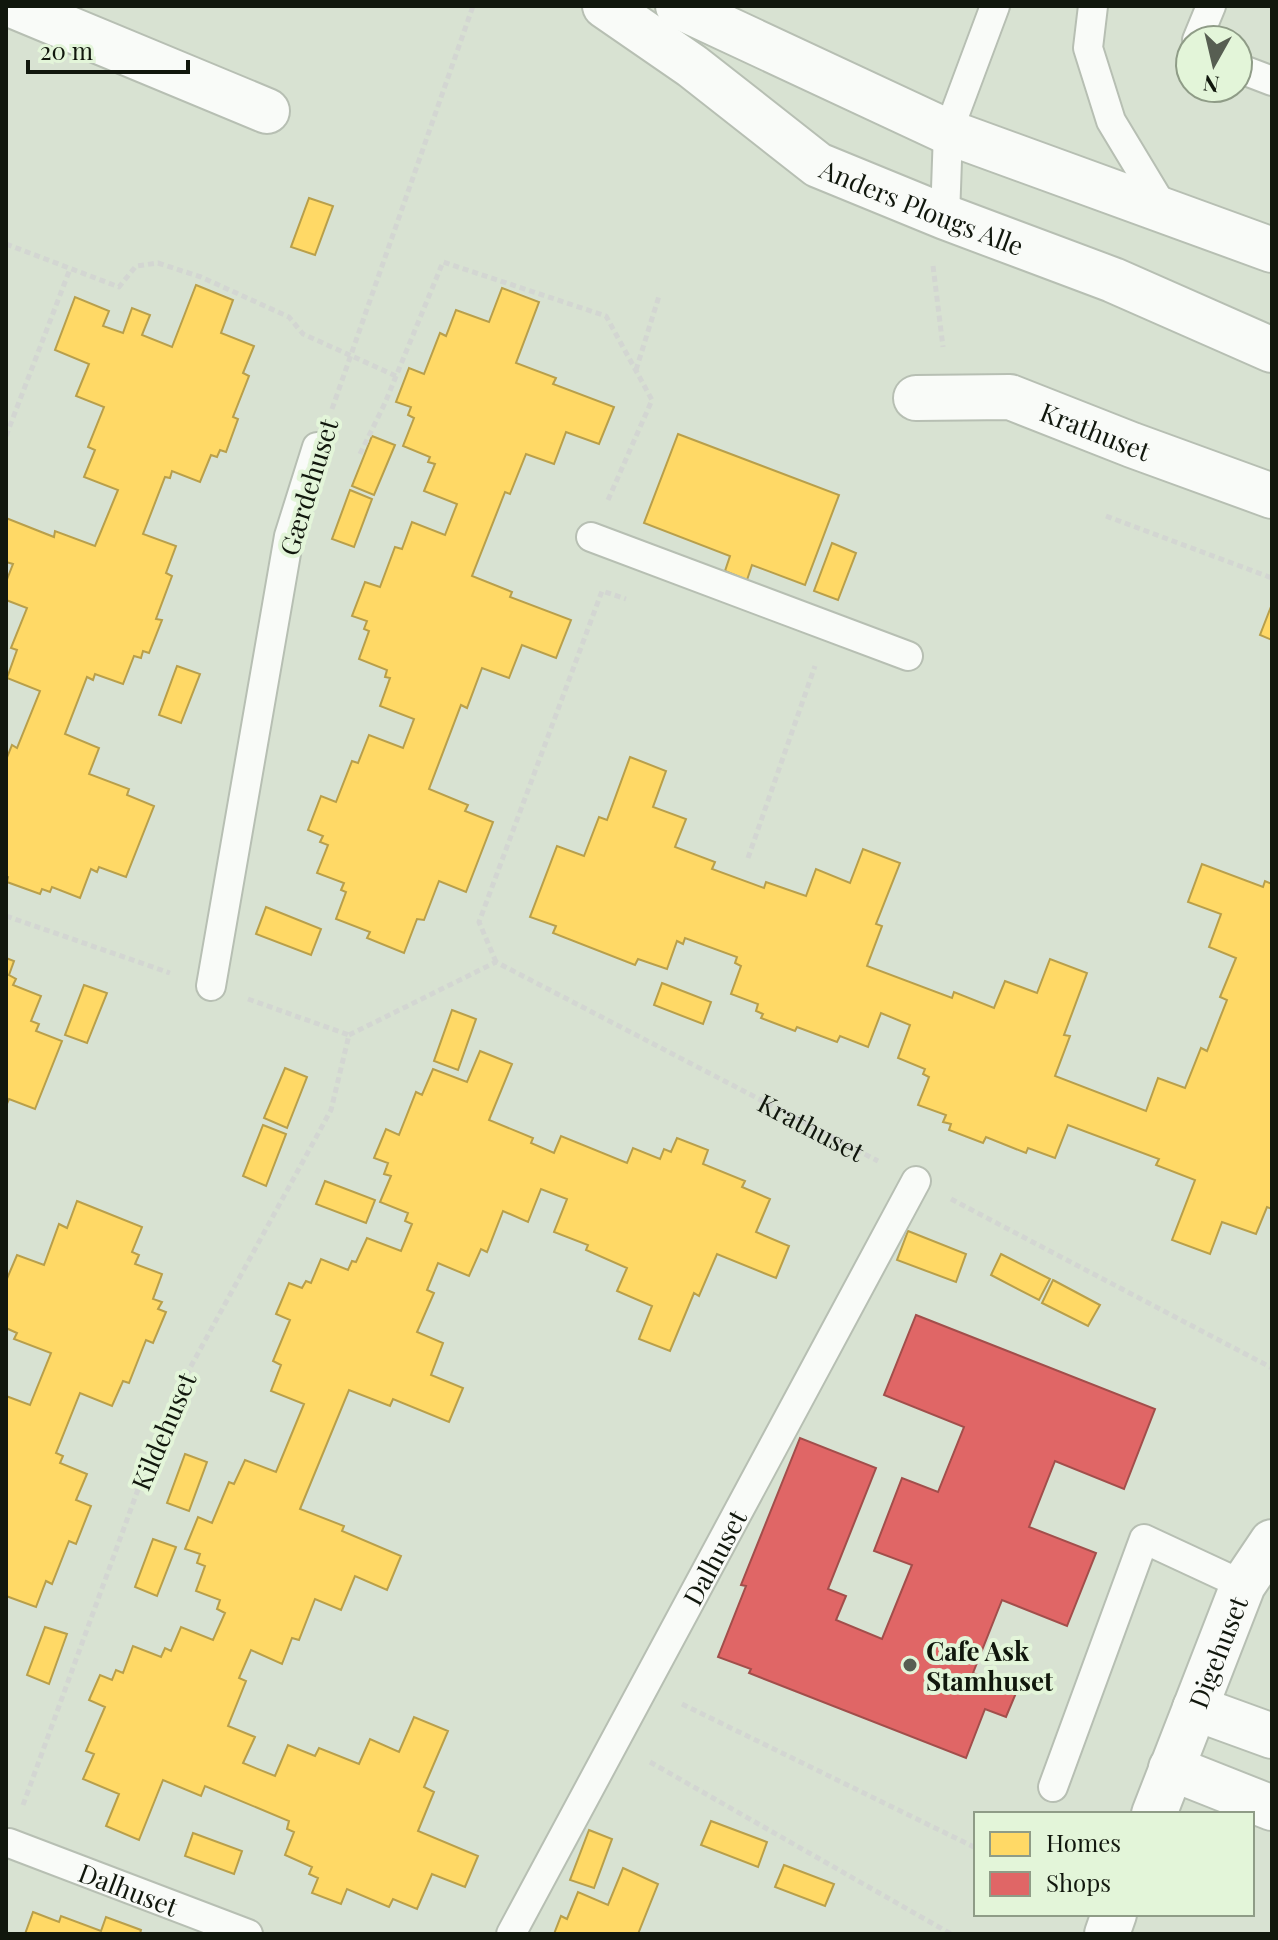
<svg xmlns="http://www.w3.org/2000/svg" width="1278" height="1940" viewBox="0 0 1278 1940" font-family="'Playfair Display',serif">
<style>
.homes{fill:#ffd966;stroke:#b89f4b;stroke-width:2}
.shops{fill:#e06666;stroke:#a24e4b;stroke-width:2}
.lines{fill:none;stroke-linecap:round;stroke-linejoin:round}
.service-casing{stroke:#b7bfb3;stroke-width:32}
.minor-casing{stroke:#b7bfb3;stroke-width:48}
.tertiary-casing{stroke:#b7bfb3;stroke-width:48}
.path{stroke:#d3d6d2;stroke-width:5;stroke-dasharray:6 4;stroke-linecap:butt}
.service{stroke:#f9fbf8;stroke-width:28}
.minor{stroke:#f9fbf8;stroke-width:44}
.tertiary{stroke:#f9fbf8;stroke-width:44}
.poi-dot{fill:#575e52;stroke:#e3f5d9;stroke-width:3}
.labels{text-anchor:middle;dominant-baseline:central;stroke-width:8;stroke-linejoin:round;paint-order:stroke}
.street-label{font-size:26px;fill:#11170d;stroke:#e3f5d9}
.poi-label{font-size:26px;font-weight:bold;fill:#11170d;stroke:#e3f5d9;text-anchor:start}
</style>
<rect width="100%" height="100%" fill="#d8e2d2"/>
<g class="homes">
<polygon points="309,198 333,206 315,255 291,247"/>
<polygon points="196,285 233,300 221,333 254,346 243,373 249,376 233,417 238,419 226,452 220,450 217,457 211,455 200,482 172,471 170,478 165,477 143,534 176,546 166,573 172,576 156,619 162,620 149,653 143,651 141,658 134,656 123,684 95,674 93,680 87,677 65,734 99,748 89,774 129,789 127,795 154,806 126,877 99,867 97,872 91,869 80,898 52,887 50,892 42,889 40,894 7,882 8,877 6,876 6,760 12,745 17,748 40,691 7,678 17,650 11,648 27,608 6,600 6,582 13,564 6,562 6,518 54,537 55,531 95,546 118,490 84,477 95,450 88,447 104,407 76,396 89,364 55,350 75,297 109,311 103,326 123,333 132,308 150,315 142,335 172,347"/>
<polygon points="502,288 539,302 516,363 556,378 553,384 614,407 599,444 566,432 554,464 526,454 510,494 505,492 472,576 512,592 510,597 571,620 556,658 522,645 509,678 482,668 467,708 461,705 429,789 468,805 465,811 493,822 466,892 439,881 424,920 417,919 404,953 367,938 370,932 336,919 346,892 341,890 344,883 317,873 328,845 320,842 323,836 308,830 321,796 336,802 352,761 358,763 369,735 403,748 414,719 380,706 390,678 385,677 387,670 359,659 369,631 364,629 367,621 352,616 365,582 380,587 395,547 402,549 412,522 445,535 457,504 424,491 435,464 428,462 430,457 403,446 414,418 408,415 411,407 396,402 409,368 424,374 440,333 446,336 456,310 489,322"/>
<polygon points="678,434 839,495 805,585 752,565 747,580 725,571 730,556 644,523"/>
<polygon points="372,436 395,445 374,495 352,486"/>
<polygon points="350,490 372,499 354,547 332,539"/>
<polygon points="832,543 856,553 838,600 814,591"/>
<polygon points="1272,604 1272,640 1260,635"/>
<polygon points="177,666 200,674 181,723 159,715"/>
<polygon points="630,757 666,771 653,807 686,819 675,847 715,862 712,869 764,888 766,882 806,896 816,869 850,883 863,849 900,863 876,924 882,926 867,966 952,998 954,992 994,1008 1005,981 1037,993 1050,959 1087,973 1064,1035 1070,1036 1055,1076 1146,1111 1158,1078 1185,1088 1201,1048 1207,1051 1227,1000 1220,997 1236,958 1209,947 1221,914 1188,902 1202,864 1263,887 1265,881 1272,884 1272,1209 1267,1207 1256,1234 1222,1222 1210,1254 1172,1240 1195,1180 1156,1165 1159,1159 1068,1125 1055,1158 1028,1148 1026,1153 986,1137 983,1143 949,1130 951,1124 943,1122 946,1115 918,1105 929,1077 923,1074 925,1069 898,1058 910,1025 881,1013 868,1047 840,1036 837,1042 797,1027 795,1031 761,1018 763,1014 756,1011 758,1004 731,994 741,966 735,963 737,957 685,938 683,944 677,941 667,969 638,959 635,965 553,933 556,926 530,917 557,846 584,856 599,817 607,820"/>
<polygon points="266,907 321,929 311,955 256,934"/>
<polygon points="6,958 14,961 9,975 16,979 13,985 41,996 31,1021 39,1024 36,1031 62,1041 35,1109 9,1099 6,1106"/>
<polygon points="662,983 711,1002 703,1024 654,1005"/>
<polygon points="84,985 107,993 87,1043 65,1035"/>
<polygon points="452,1010 476,1019 458,1070 434,1061"/>
<polygon points="480,1051 512,1064 489,1120 533,1138 531,1143 554,1153 561,1136 627,1163 633,1148 660,1159 664,1149 671,1152 677,1138 708,1150 703,1164 745,1181 742,1187 770,1199 756,1232 789,1246 776,1278 717,1254 699,1296 694,1293 670,1351 639,1339 652,1306 617,1291 627,1268 586,1250 588,1245 554,1232 567,1199 541,1189 528,1222 503,1211 487,1252 481,1249 469,1276 438,1263 427,1290 434,1293 417,1332 443,1343 431,1375 463,1388 449,1422 393,1399 390,1406 349,1390 300,1509 344,1526 342,1531 401,1556 387,1590 355,1576 341,1610 315,1599 299,1640 292,1638 282,1664 251,1650 239,1678 246,1681 228,1726 255,1737 243,1763 275,1776 288,1745 315,1756 319,1748 359,1764 370,1739 399,1752 414,1717 448,1731 424,1787 434,1792 418,1831 478,1856 465,1887 432,1874 417,1909 393,1899 389,1907 347,1889 341,1904 312,1893 318,1878 309,1874 312,1867 285,1855 294,1832 287,1829 289,1821 205,1786 201,1796 163,1780 139,1840 106,1826 119,1794 83,1779 94,1754 86,1751 105,1707 89,1700 100,1675 112,1680 116,1670 123,1673 133,1646 161,1657 165,1648 171,1651 181,1627 213,1640 225,1613 217,1609 220,1600 196,1591 205,1566 197,1563 200,1554 185,1549 198,1517 212,1523 229,1482 234,1484 245,1460 276,1472 304,1404 271,1391 281,1365 273,1361 290,1320 276,1314 289,1283 302,1288 306,1281 311,1283 321,1259 348,1270 352,1261 356,1262 367,1238 401,1251 412,1224 405,1221 408,1213 380,1202 391,1176 384,1174 388,1163 374,1158 386,1129 399,1135 416,1092 422,1095 433,1069 467,1082"/>
<polygon points="285,1068 307,1077 287,1128 264,1118"/>
<polygon points="263,1125 286,1134 266,1186 243,1176"/>
<polygon points="325,1181 375,1200 366,1223 316,1204"/>
<polygon points="77,1201 142,1227 132,1252 139,1255 135,1264 162,1274 153,1299 162,1302 158,1309 166,1312 153,1343 146,1340 129,1383 123,1381 112,1406 80,1393 56,1453 63,1456 60,1463 87,1474 76,1500 91,1506 76,1544 69,1541 52,1584 46,1581 36,1607 6,1596 6,1396 30,1405 51,1353 14,1339 17,1333 6,1328 6,1281 17,1255 44,1265 59,1224 67,1228"/>
<polygon points="908,1231 966,1254 956,1282 897,1260"/>
<polygon points="1001,1254 1050,1279 1039,1300 991,1275"/>
<polygon points="1053,1280 1100,1305 1088,1326 1042,1303"/>
<polygon points="185,1454 207,1462 189,1511 167,1503"/>
<polygon points="153,1539 176,1547 157,1596 135,1587"/>
<polygon points="45,1627 67,1634 49,1684 27,1675"/>
<polygon points="711,1821 767,1842 758,1867 701,1845"/>
<polygon points="589,1830 612,1839 594,1888 570,1880"/>
<polygon points="193,1833 242,1851 234,1874 185,1856"/>
<polygon points="784,1865 834,1884 825,1906 775,1887"/>
<polygon points="623,1868 658,1884 638,1934 554,1934 561,1916 567,1919 578,1892 608,1905"/>
<polygon points="33,1912 59,1922 61,1916 101,1931 106,1917 141,1930 140,1934 25,1934"/>
</g>
<polygon class="shops" points="916,1315 1155,1409 1124,1489 1055,1461 1029,1527 1096,1553 1067,1626 1002,1600 973,1673 1016,1693 1006,1717 985,1709 966,1758 749,1673 751,1669 718,1657 746,1586 741,1585 800,1438 876,1468 828,1589 846,1596 836,1620 882,1639 912,1565 874,1551 902,1478 938,1492 964,1427 884,1395"/>
<g class="lines">
<defs>
<g id="service">
<polyline points="1093,6 1088,48 1111,121 1164,209"/>
<polyline points="1197,40 1211,6"/>
<polyline points="1238,68 1272,81"/>
<polyline points="945,217 948,132 995,6"/>
<polyline points="591,537 908,656"/>
<polyline points="211,986 289,536 317,447"/>
<polyline points="1053,1787 1144,1539 1243,1585"/>
<path id="s2" d="M9,1843L248,1934"/>
<path id="s3" d="M511,1934L916,1181"/>
</g>
<g id="minor">
<polyline points="14,6 267,111"/>
<path id="s4" d="M916,398L1010,397L1132,445L1272,496"/>
<polyline points="1195,1708 1272,1736"/>
<polyline points="1171,1768 1272,1808"/>
<path id="s5" d="M1154,1814L1243,1585L1272,1542"/>
<polyline points="1107,1934 1114,1914"/>
</g>
<g id="tertiary">
<path id="s6" d="M605,6L692,66L818,165L945,217L1113,280L1272,350"/>
<polyline points="678,6 948,132 1272,250"/>
</g>
</defs>
<use href="#service" class="service-casing"/>
<use href="#minor" class="minor-casing"/>
<use href="#tertiary" class="tertiary-casing"/>
<g class="path">
<polyline points="6,244 119,287 136,266 158,263 201,277 289,317 303,334 396,376"/>
<polyline points="933,266 943,347"/>
<polyline points="636,370 659,296"/>
<polyline points="332,409 473,6"/>
<polyline points="6,436 70,269"/>
<polyline points="360,454 385,403 443,262 606,316 652,400 608,500"/>
<polyline points="1106,516 1272,578"/>
<polyline points="748,858 815,666"/>
<polyline points="6,916 170,973"/>
<polyline points="496,962 479,922 602,591 626,599"/>
<polyline points="248,999 349,1035"/>
<path id="s1" d="M349,1035L496,962L878,1161"/>
<polyline points="951,1199 1272,1368"/>
<polyline points="682,1704 976,1848"/>
<polyline points="650,1762 951,1934"/>
<polyline points="23,1805 167,1410 331,1110 349,1035"/>
</g>
<use href="#service" class="service"/>
<use href="#minor" class="minor"/>
<use href="#tertiary" class="tertiary"/>
</g>
<circle class="poi-dot" cx="910" cy="1665" r="8"/>
<g class="labels">
<g class="street-label">
<text stroke="none"><textPath href="#s6" startOffset="378">Anders Plougs Alle</textPath></text>
<text stroke="none"><textPath href="#s4" startOffset="186">Krathuset</textPath></text>
<text transform="translate(308 487) rotate(-73)">Gærdehuset</text>
<text stroke="none"><textPath href="#s1" startOffset="520">Krathuset</textPath></text>
<text transform="translate(163 1431) rotate(-67)">Kildehuset</text>
<text stroke="none"><textPath href="#s3" startOffset="428">Dalhuset</textPath></text>
<text stroke="none"><textPath href="#s5" startOffset="174">Digehuset</textPath></text>
<text stroke="none"><textPath href="#s2" startOffset="128">Dalhuset</textPath></text>
</g>
<g class="poi-label">
<text x="926" y="1650">Cafe Ask<tspan x="926" dy="30">Stamhuset</tspan></text>
</g>
</g>
<rect width="1278" height="1940" fill="none" stroke="#11170d" stroke-width="16"/>
<rect x="974" y="1812" width="280" height="104" fill="#e3f5d9" stroke="#8f9c87" stroke-width="2"/>
<rect x="990" y="1832" width="40" height="24" fill="#ffd966" stroke="#8f9c87" stroke-width="2"/>
<text x="1046" y="1852" font-size="24" fill="#11170d">Homes</text>
<rect x="990" y="1872" width="40" height="24" fill="#e06666" stroke="#8f9c87" stroke-width="2"/>
<text x="1046" y="1892" font-size="24" fill="#11170d">Shops</text>
<g transform="translate(1214 64) rotate(188)"><circle r="38" fill="#e3f5d9" stroke="#8f9c87" stroke-width="2"/>
<path d="M0-6L14 30L0 20L-14 30Z" fill="#575e52"/>
<text y="-12" font-size="22" font-weight="bold" text-anchor="middle" fill="#11170d">N</text>
</g>
<path d="M28 60v12h160v-12" fill="none" stroke="#11170d" stroke-width="4"/>
<text x="40" y="60" font-size="24" fill="#11170d" stroke="#e3f5d9" stroke-width="6" paint-order="stroke">20 m</text>
</svg>
